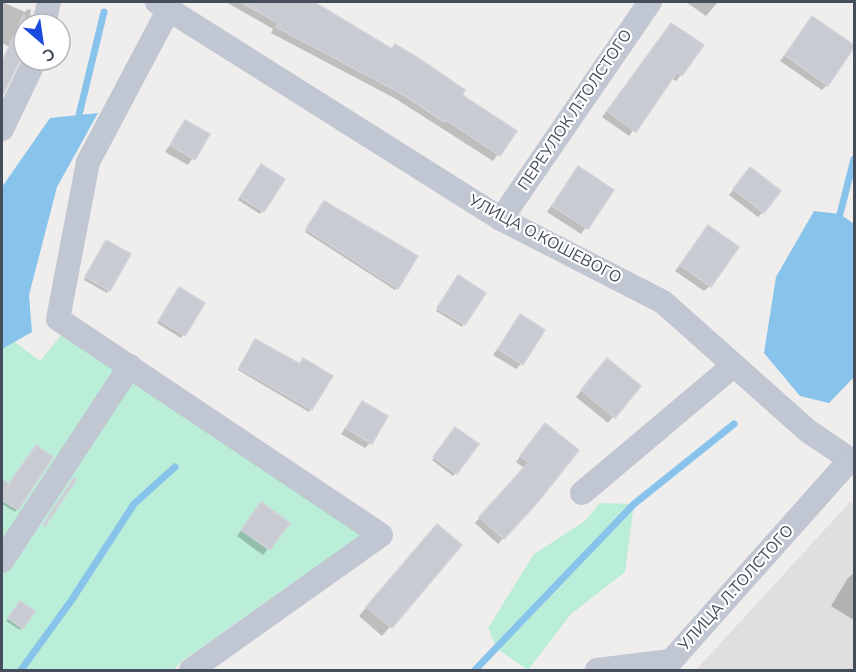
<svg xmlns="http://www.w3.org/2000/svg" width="856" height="672" viewBox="0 0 856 672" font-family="'Nunito Sans',sans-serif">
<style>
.education{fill:#e1dedf}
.green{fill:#baeed8}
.water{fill:#88c3eb}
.shadow{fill:#0003}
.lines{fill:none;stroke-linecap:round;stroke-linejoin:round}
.stream{stroke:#88c3eb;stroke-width:7}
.building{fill:#c9cbd3;stroke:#d1d2d9;stroke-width:1.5}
.minor{stroke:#c0c6d2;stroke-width:24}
.labels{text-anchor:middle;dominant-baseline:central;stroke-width:4.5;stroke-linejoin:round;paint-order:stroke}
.street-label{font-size:16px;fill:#454c5a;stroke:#fff}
</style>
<rect width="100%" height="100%" fill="#f0eded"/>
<polygon class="education" points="850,502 854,505 854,670 696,670"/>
<g class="green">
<polygon points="2,332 40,361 63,333 361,535 182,661 173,670 2,670"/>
<polygon points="600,503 634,504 625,572 571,614 528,670 497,649 488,628 534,554 585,521"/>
</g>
<g class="water">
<polygon points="98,113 57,187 29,295 32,332 2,349 2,187 50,118"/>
<polygon points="814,211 840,214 854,224 854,377 829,403 800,396 764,353 776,277"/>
</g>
<g class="shadow">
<polygon points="2,2 25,12 28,9 31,10 29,24 24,24 24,49 20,53 2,43"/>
<polygon points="226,2 310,2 391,50 515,131 493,161 396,99 271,33 273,29"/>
<polygon points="686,2 718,2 706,16"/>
<polygon points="813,18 827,85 822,90 780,61"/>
<polygon points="671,25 681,75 676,81 671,78 629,136 602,117"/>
<polygon points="186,122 208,135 188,165 165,152"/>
<polygon points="259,168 283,179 260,214 238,200"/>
<polygon points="578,168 612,190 581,234 547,212"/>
<polygon points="750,169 763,212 758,217 729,195"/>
<polygon points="321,206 397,288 395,290 305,232"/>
<polygon points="708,227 710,286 704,291 675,271"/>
<polygon points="106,242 109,290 107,293 84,280"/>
<polygon points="455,280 464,324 462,327 436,311"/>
<polygon points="177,292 203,304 181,338 157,323"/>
<polygon points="520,316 521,364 516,369 493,355"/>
<polygon points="253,343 299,365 301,363 311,409 309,412 238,370"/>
<polygon points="602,366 639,386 608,423 576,397"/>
<polygon points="362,403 370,443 365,448 341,434"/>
<polygon points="453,431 477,444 453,476 432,460"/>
<polygon points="540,431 537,501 498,544 475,523 524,468 516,462"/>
<polygon points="5,483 17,509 15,512 2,504 2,486"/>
<polygon points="256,510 288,523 263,555 237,536"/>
<polygon points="428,534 460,545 382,636 359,616"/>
<polygon points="854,573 854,620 831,606 848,578"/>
<polygon points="17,605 22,628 20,630 6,621"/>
</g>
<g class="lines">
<g class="stream">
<polyline points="79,115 104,12"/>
<polyline points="840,214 854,159"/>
<polyline points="21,670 71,601 134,504 175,467"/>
<polyline points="475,670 634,504 734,424"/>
</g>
</g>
<g class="building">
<polygon points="241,2 314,2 392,49 395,44 421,60 465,90 462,95 517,131 500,156 446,120 444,122 402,94 276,27 278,23"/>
<polygon points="24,14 24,52 2,97 2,62"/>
<polygon points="812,16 855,46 828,86 785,55"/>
<polygon points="671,23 704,45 682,76 677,72 636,132 607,111"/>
<polygon points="185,120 210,134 195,160 170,145"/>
<polygon points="261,164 285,179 264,212 240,197"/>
<polygon points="578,166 614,190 588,229 552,206"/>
<polygon points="750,167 781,191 764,213 733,189"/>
<polygon points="324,201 418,256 398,289 306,229"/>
<polygon points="708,225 739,247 711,287 680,265"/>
<polygon points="106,240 131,254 110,291 85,277"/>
<polygon points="458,275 486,293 465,325 437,308"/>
<polygon points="179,287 205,303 185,336 159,320"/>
<polygon points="520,314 545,330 523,365 498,349"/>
<polygon points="255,339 300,364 303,358 333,376 312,410 239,368"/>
<polygon points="607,358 641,386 615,418 581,390"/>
<polygon points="362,401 388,416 372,444 346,428"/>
<polygon points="545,423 579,450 538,502 504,539 479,517 529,462 520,456"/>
<polygon points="455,427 479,444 457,474 433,457"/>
<polygon points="36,445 53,457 18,510 2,500 2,479 9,484"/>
<polygon points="74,478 76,480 45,526 43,525"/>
<polygon points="261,502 290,523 270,550 241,530"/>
<polygon points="437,524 462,545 392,628 366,607"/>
<polygon points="20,601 35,611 23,629 8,618"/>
</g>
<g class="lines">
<g class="minor">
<polyline points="157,2 501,219 663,302 808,431 854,462"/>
<polyline points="169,9 88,162 58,319 381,535 191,670"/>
<polyline points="44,24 49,2"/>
<polyline points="2,129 35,60"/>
<polyline points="501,219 650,2"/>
<polyline points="582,493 734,365"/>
<polyline points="2,561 130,366"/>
<polyline points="597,670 671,661 850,460"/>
</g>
</g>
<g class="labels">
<g class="street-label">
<text transform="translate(575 110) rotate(-56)">ПЕРЕУЛОК Л.ТОЛСТОГО</text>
<text transform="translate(545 239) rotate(28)">УЛИЦА О.КОШЕВОГО</text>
<text transform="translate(736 588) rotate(-48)">УЛИЦА Л.ТОЛСТОГО</text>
</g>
</g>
<rect width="856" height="672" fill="none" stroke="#454c5a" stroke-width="6"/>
<g transform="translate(42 42) rotate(151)"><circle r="28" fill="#ffffff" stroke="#b5b7bd" stroke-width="1.5"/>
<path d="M0-4.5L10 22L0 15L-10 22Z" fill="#1a49dd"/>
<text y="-9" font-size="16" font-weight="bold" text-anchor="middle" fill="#454c5a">С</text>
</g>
</svg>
